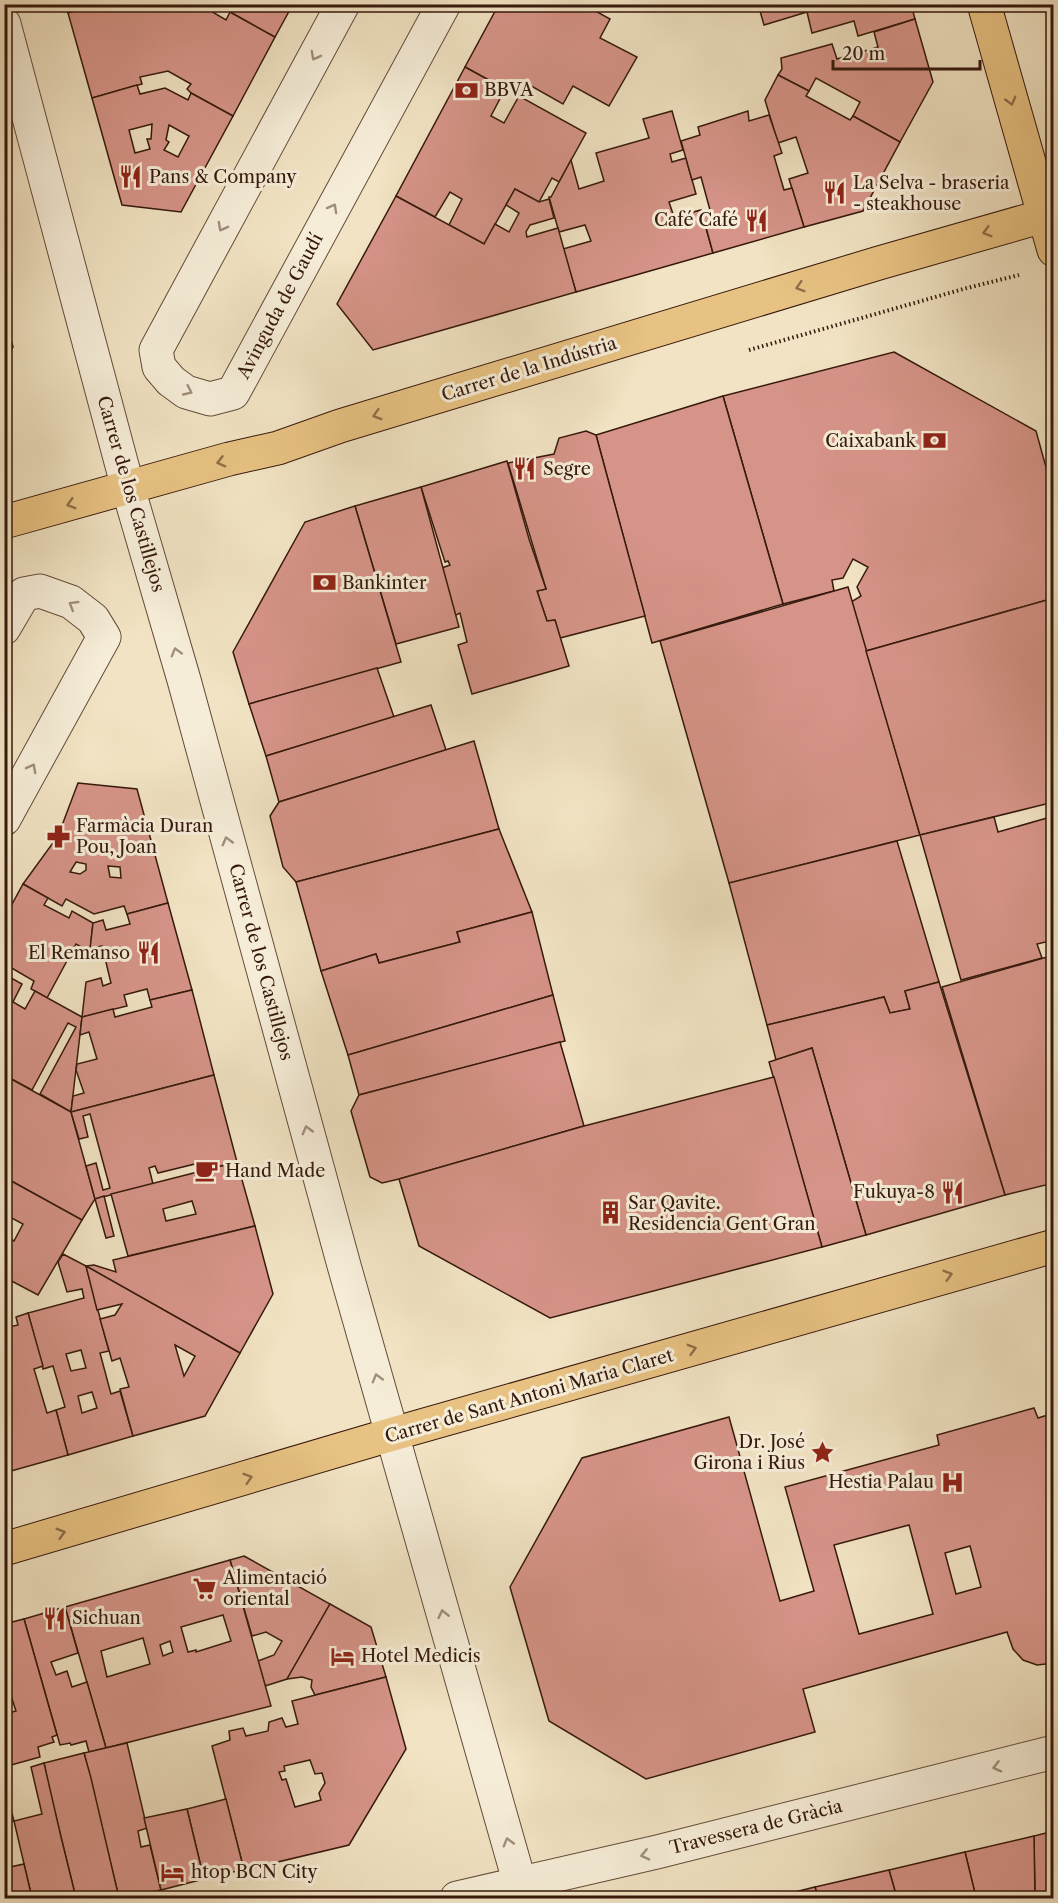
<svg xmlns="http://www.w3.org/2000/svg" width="1058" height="1903" viewBox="0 0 1058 1903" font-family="'Libre Caslon Text',serif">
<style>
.building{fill:#d69488;stroke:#36190d;stroke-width:1.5;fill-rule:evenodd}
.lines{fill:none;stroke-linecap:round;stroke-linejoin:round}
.minor-casing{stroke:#654c3a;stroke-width:35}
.major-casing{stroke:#36190d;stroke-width:35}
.path{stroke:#36190d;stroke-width:4;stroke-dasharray:1.5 3;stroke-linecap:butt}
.minor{stroke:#f6edd8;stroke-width:33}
.major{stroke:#e8c282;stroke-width:33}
.oneway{stroke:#a08e7d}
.oneway2{stroke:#8f6e48}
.labels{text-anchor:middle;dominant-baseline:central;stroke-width:6;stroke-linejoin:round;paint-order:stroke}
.poi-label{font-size:18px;fill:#36190d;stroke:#f6edd8;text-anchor:start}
.street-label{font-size:18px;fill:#36190d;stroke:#f6edd8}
</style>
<rect width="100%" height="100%" fill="#f1e3c3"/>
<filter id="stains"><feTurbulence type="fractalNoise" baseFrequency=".00333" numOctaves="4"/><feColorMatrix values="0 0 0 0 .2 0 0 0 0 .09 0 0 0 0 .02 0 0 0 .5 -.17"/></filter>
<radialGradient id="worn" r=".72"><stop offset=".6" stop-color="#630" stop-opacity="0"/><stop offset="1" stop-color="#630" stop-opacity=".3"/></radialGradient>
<g class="building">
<polygon points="65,4 97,4 68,13"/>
<polygon points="97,4 119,4 119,6 126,4 199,4 226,20 230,12 275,37 233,116 191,93 187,89 191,84 168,71 140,77 142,84 92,98 68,13"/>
<polygon points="216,4 293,4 275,37"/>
<polygon points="499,4 583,4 610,19 600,38 637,57 609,106 573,86 563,104 526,83 518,96 465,67"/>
<polygon points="758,4 911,4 915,19 858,36 854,21 812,33 807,12 764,25"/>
<polygon points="915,19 933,82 900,142 853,116 860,102 816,78 809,91 778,75 782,69 781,58 832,44 837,59 878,47 874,32"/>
<polygon points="465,67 505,89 491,116 504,123 519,96 586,133 559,182 552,178 539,202 515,189 484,244 449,225 462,199 450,192 435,217 396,196"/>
<polygon points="778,75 809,91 806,96 850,120 853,116 900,142 863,211 804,227 789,179 808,173 796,137 778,143 765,100"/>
<path d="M137,85L140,94L165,88L188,100L191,93L233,116L181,212L122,205L92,98ZM152,124L151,139H147L150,149L135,153L129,130ZM169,125L189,136L178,157L164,150L169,142L166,140Z"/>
<polygon points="672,111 683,150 670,154 672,162 686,158 696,194 669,202 674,217 701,210 713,253 576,292 563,249 591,241 585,225 559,232 549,197 551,197 571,160 579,189 604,181 596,153 649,138 643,119"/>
<polygon points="748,111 749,121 769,115 782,153 774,156 784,190 792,188 804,227 713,253 702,213 710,210 701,177 692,180 681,141 700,135 698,127"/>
<polygon points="515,189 539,202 549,199 554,218 530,225 526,232 527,237 558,228 576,292 373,350 337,304 396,196 484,244 495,224 509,232 519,213 506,205"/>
<polygon points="9,332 13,347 4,363 4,333"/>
<polygon points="894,352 1036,431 1054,496 1054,598 866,651 851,602 861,596 857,587 868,567 853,559 843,578 832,580 834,591 783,604 723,396"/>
<polygon points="723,396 783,604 652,643 596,435"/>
<polygon points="586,431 596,435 645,616 560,638 555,620 547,621 537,591 546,589 508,463 554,454 559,438"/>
<polygon points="507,461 529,539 546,589 537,591 547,621 555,620 569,666 472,694 458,645 467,642 460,613 454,616 439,569 450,565 448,561 445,562 421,487"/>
<polygon points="421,487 459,627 396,644 355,506"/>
<polygon points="355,506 401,662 249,704 233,652 305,522"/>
<polygon points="848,587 920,835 729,883 660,641"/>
<polygon points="1054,598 1054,802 920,835 866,651"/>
<polygon points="377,668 394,717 266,756 249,704"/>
<polygon points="431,705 446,750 279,802 266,756"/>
<polygon points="474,741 499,829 296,882 283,867 270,816 279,802"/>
<path d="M78,783L137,789L168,903L127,914L124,906L94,914L66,899L62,906L23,884L58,836ZM76,862L86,864V870L80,874L70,872ZM108,866L120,867L121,878L110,877Z"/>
<polygon points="1054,816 1054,940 1037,944 1042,958 961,980 920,835 994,817 998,832"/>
<polygon points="499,829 532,912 457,932 460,942 379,963 376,954 321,971 296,882"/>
<polygon points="897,841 939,982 905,991 910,1009 890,1013 884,997 767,1025 729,883"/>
<polygon points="23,884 48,898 44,905 69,918 72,911 93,923 90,952 76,944 47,998 31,989 34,981 10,967 4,974 4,919"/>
<polygon points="168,903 192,990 150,1000 147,989 124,995 127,1006 82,1017 86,982 101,978 103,986 111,983 102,946 90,949 93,923 103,920 106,930 130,924 127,914"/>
<polygon points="532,912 553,995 348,1055 321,971 376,954 379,963 460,942 457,932"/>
<polygon points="1054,955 1054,1183 1005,1195 942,987"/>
<polygon points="4,974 22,984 13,1002 25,1009 35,991 82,1017 71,1112 40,1094 76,1027 68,1023 32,1090 4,1075"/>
<polygon points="939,982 1005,1195 866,1235 812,1048 776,1060 767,1025 884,997 890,1013 910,1009 905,991"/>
<polygon points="192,990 214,1075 71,1112 73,1096 84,1093 76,1070 77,1064 97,1059 89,1032 80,1035 82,1017 113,1009 115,1017 152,1007 150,1000"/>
<polygon points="553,995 565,1041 359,1095 348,1055"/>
<polygon points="560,1042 584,1126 399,1179 382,1183 370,1177 351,1111 359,1095"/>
<polygon points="812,1048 866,1235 822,1247 769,1062"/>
<polygon points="4,1075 71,1112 95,1199 82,1220 4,1177"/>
<polygon points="214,1075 237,1162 197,1172 195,1164 158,1173 155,1166 149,1168 153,1184 95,1199 86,1166 96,1163 103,1190 110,1188 90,1114 83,1116 88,1137 79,1139 71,1112"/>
<polygon points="774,1077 822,1247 550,1318 419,1246 399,1179 584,1126"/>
<path d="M237,1162L255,1226L128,1256L111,1194ZM192,1201L196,1214L166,1221L163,1209Z"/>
<polygon points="4,1177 82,1220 38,1295 4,1277 4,1235 14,1241 23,1224 8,1216 4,1222"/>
<polygon points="104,1196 114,1236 106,1238 95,1199"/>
<polygon points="255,1226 273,1294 240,1353 86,1266 94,1265 116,1272 113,1260"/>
<path d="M63,1254L86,1266L109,1351L100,1353L111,1394L120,1391L133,1436L68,1455L56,1410L65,1407L53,1366L43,1369L28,1313L84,1298L82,1289L67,1292L58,1262ZM81,1350L86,1368L71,1371L66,1354ZM92,1392L97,1408L82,1413L78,1396Z"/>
<path d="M86,1266L240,1353L205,1416L133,1436L120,1389L129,1387L120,1358L112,1361L100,1319L115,1315L122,1304L97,1310ZM175,1345L195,1356L184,1376Z"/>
<polygon points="28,1313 43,1366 34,1369 47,1413 56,1410 68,1455 4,1473 4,1328 18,1325 16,1317"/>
<path d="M1034,1408L1038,1418L1054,1413V1663L1037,1665L1023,1660L1013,1649L1007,1632L803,1689L815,1732L646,1779L549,1721L510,1587L582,1458L729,1417L780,1601L814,1591L785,1487L939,1445L937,1435ZM909,1525L933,1614L859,1634L834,1545ZM970,1546L981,1587L956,1594L945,1553Z"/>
<polygon points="244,1556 330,1604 287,1679 265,1686 258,1661 274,1655 282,1641 266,1632 252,1636 230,1560"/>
<path d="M230,1560L271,1706L106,1748L65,1607ZM223,1615L231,1641L196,1652V1650L188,1652L181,1627ZM143,1638L150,1664L107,1677L101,1651ZM170,1641L173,1652L163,1656L160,1645Z"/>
<polygon points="330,1604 371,1627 386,1677 315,1695 311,1687 312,1680 302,1677 287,1679"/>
<polygon points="65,1607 78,1653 51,1662 56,1675 67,1671 72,1687 87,1682 106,1748 89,1752 86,1741 71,1745 70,1743 60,1745 24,1619"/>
<polygon points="24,1619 57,1735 52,1737 54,1742 38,1747 40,1757 4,1767 4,1714 16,1711 7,1684 4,1685 4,1624"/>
<path d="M386,1677L406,1749L349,1845L244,1870L212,1746L230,1740L229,1731L243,1728L246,1736L268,1731L269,1722L282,1718L286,1727L298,1724L292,1701ZM310,1760L315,1774L322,1773L325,1783L319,1793L321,1800L295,1807L286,1779L282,1780L279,1772L285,1771L284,1766Z"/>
<polygon points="127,1743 147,1828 138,1831 141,1847 150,1845 161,1890 119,1898 84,1753"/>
<polygon points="84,1753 91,1778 119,1898 76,1898 49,1788 44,1763"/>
<polygon points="44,1763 61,1837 76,1898 32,1898 14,1821 42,1814 31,1767"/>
<polygon points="4,1783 14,1821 4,1823"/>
<polygon points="226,1799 244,1870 216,1875 204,1879 187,1809"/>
<polygon points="187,1809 204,1879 161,1890 144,1818"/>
<polygon points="1054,1831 1054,1898 1035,1898 1034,1836"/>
<polygon points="1034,1836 1035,1898 976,1898 965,1852"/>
<polygon points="4,1841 10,1867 24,1864 32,1898 4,1898"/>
<polygon points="965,1852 975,1893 968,1895 969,1898 897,1898 889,1870"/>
<polygon points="889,1870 897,1898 818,1898 815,1887"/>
<polygon points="815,1887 818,1898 768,1898 787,1894"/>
</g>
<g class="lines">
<defs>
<g id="minor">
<polyline points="343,4 156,350 159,367 171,381 186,392 210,399 233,393 444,4"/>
<polyline points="4,24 128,488 184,680 345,1269 524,1898"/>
<polyline points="4,628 24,594 40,591 71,602 93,619 104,637 4,819"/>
<polyline points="457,1898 657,1852 1054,1752"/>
</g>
<g id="major">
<polyline points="984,4 1054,250"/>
<polyline points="4,522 229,459 278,448 340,426 879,263 1054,213"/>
<polyline points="4,1549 393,1434 1054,1246"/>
</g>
</defs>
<use href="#minor" class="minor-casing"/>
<use href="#major" class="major-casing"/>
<polyline class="path" points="749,350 967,288 1019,275"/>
<use href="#minor" class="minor"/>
<use href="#major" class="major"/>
</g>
<defs><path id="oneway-chevron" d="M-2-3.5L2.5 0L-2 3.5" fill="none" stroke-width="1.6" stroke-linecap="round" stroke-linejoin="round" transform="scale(1.5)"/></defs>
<g class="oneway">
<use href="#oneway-chevron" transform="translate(315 56) rotate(118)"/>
<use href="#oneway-chevron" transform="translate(333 208) rotate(-61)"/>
<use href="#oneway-chevron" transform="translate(222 227) rotate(118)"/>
<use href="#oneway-chevron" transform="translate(188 391) rotate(25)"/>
<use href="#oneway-chevron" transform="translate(73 605) rotate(-149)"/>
<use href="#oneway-chevron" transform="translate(176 652) rotate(-106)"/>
<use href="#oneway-chevron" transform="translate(32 768) rotate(-62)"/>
<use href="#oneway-chevron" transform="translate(227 841) rotate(-105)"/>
<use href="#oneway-chevron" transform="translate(307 1130) rotate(-105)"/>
<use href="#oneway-chevron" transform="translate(377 1378) rotate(-106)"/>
<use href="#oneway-chevron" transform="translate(443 1614) rotate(-103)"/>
<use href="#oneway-chevron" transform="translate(997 1767) rotate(166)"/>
<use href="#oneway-chevron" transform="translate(508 1842) rotate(-106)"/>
<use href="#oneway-chevron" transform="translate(645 1855) rotate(167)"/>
</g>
<g class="oneway2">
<use href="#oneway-chevron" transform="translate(1011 101) rotate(74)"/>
<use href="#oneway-chevron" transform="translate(987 232) rotate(164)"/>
<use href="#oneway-chevron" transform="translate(800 287) rotate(163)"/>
<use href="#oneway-chevron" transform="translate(377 415) rotate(163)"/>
<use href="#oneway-chevron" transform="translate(221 462) rotate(165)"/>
<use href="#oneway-chevron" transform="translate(71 504) rotate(164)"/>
<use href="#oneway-chevron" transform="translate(948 1275) rotate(-16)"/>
<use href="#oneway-chevron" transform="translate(692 1349) rotate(-16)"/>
<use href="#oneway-chevron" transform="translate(248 1478) rotate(-17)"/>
<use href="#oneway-chevron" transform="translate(61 1533) rotate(-16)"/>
</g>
<defs>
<symbol id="bank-bare" viewBox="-9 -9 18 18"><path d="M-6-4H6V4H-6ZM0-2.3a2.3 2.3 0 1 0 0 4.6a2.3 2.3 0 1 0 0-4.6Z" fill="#8f2418" stroke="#f6edd8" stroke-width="2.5" paint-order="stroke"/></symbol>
<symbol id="restaurant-bare" viewBox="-9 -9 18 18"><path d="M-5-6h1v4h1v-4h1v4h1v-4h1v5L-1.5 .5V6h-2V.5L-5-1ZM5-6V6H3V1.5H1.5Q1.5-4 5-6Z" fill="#8f2418" stroke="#f6edd8" stroke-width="2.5" paint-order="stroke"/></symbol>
<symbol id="pharmacy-bare" viewBox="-9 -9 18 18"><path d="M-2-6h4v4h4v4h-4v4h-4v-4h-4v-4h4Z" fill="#8f2418" stroke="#f6edd8" stroke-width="2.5" paint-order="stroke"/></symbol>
<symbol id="cafe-bare" viewBox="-9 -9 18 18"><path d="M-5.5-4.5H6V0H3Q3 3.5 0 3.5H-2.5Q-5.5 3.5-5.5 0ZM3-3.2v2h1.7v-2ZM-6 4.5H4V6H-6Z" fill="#8f2418" stroke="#f6edd8" stroke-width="2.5" paint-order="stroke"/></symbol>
<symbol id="building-bare" viewBox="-9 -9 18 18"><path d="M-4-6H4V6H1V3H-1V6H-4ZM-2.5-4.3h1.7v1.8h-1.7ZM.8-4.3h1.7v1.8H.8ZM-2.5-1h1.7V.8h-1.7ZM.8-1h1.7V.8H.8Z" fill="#8f2418" stroke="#f6edd8" stroke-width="2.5" paint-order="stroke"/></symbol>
<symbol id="sight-bare" viewBox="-9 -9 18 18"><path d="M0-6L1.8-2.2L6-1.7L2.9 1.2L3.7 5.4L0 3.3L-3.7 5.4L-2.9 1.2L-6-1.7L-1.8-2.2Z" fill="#8f2418" stroke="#f6edd8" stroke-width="2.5" paint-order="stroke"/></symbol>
<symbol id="hospital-bare" viewBox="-9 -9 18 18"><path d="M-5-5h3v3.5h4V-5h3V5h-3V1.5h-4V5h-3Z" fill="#8f2418" stroke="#f6edd8" stroke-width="2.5" paint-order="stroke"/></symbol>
<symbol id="supermarket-bare" viewBox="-9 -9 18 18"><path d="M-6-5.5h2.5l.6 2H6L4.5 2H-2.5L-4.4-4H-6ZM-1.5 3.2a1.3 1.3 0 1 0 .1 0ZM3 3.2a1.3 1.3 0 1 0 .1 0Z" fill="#8f2418" stroke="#f6edd8" stroke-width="2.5" paint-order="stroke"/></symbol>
<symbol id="hotel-bare" viewBox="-9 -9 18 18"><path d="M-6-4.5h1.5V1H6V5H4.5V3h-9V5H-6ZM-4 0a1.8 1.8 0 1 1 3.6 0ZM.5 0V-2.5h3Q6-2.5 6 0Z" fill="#8f2418" stroke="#f6edd8" stroke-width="2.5" paint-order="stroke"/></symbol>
</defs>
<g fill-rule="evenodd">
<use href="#bank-bare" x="450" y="74" width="33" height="33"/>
<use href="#restaurant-bare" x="114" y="160" width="33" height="33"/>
<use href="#restaurant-bare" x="818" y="176" width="33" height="33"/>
<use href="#restaurant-bare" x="740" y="204" width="33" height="33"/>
<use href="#bank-bare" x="918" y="424" width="33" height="33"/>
<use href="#restaurant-bare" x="508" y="452" width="33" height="33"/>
<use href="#bank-bare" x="308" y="566" width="33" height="33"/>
<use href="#pharmacy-bare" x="42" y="820" width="33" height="33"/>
<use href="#restaurant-bare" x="132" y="936" width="33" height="33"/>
<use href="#cafe-bare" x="190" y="1154" width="33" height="33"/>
<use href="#restaurant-bare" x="936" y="1176" width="33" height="33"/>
<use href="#building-bare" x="594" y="1196" width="33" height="33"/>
<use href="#sight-bare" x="806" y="1436" width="33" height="33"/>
<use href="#hospital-bare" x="936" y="1466" width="33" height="33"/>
<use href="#supermarket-bare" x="188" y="1572" width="33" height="33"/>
<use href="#restaurant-bare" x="38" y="1602" width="33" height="33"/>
<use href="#hotel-bare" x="326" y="1640" width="33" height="33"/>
<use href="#hotel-bare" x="156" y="1856" width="33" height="33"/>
</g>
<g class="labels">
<g class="poi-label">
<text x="484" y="90">BBVA</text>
<text x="149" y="177">Pans &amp; Company</text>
<text x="853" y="183">La Selva - braseria<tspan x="853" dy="21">- steakhouse</tspan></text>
<text x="738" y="220" text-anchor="end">Café Café</text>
<text x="916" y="441" text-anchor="end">Caixabank</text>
<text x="543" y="469">Segre</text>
<text x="342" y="583">Bankinter</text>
<text x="76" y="826">Farmàcia Duran<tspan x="76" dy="21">Pou, Joan</tspan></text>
<text x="130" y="953" text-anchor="end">El Remanso</text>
<text x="225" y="1171">Hand Made</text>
<text x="935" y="1192" text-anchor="end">Fukuya-8</text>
<text x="628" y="1203">Sar Qavite.<tspan x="628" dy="21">Residencia Gent Gran</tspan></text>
<text x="805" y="1442" text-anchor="end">Dr. José<tspan x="805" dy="21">Girona i Rius</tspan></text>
<text x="934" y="1482" text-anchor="end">Hestia Palau</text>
<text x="223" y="1578">Alimentació<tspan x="223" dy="21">oriental</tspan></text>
<text x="72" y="1618">Sichuan</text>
<text x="361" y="1656">Hotel Medicis</text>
<text x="191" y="1872">htop BCN City</text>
</g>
<g class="street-label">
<text transform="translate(280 306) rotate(-62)">Avinguda de Gaudí</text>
<text transform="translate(529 369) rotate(-17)">Carrer de la Indústria</text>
<text transform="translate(131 494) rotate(74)">Carrer de los Castillejos</text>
<text transform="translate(261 962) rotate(75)">Carrer de los Castillejos</text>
<text transform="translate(529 1396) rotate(-16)">Carrer de Sant Antoni Maria Claret</text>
<text transform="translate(756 1827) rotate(-14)">Travessera de Gràcia</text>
</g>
</g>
<rect width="1058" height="1903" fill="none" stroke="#f1e3c3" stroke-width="24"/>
<rect x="6" y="6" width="1046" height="1891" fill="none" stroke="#36190d" stroke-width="3"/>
<rect x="12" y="12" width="1034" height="1879" fill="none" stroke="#36190d" stroke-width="1.5"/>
<path d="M833 60v9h147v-9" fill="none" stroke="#36190d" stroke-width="3"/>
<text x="842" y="60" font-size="18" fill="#36190d" stroke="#f6edd8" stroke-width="4.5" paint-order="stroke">20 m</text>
<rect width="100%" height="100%" filter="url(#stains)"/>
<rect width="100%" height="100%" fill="url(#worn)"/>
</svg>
